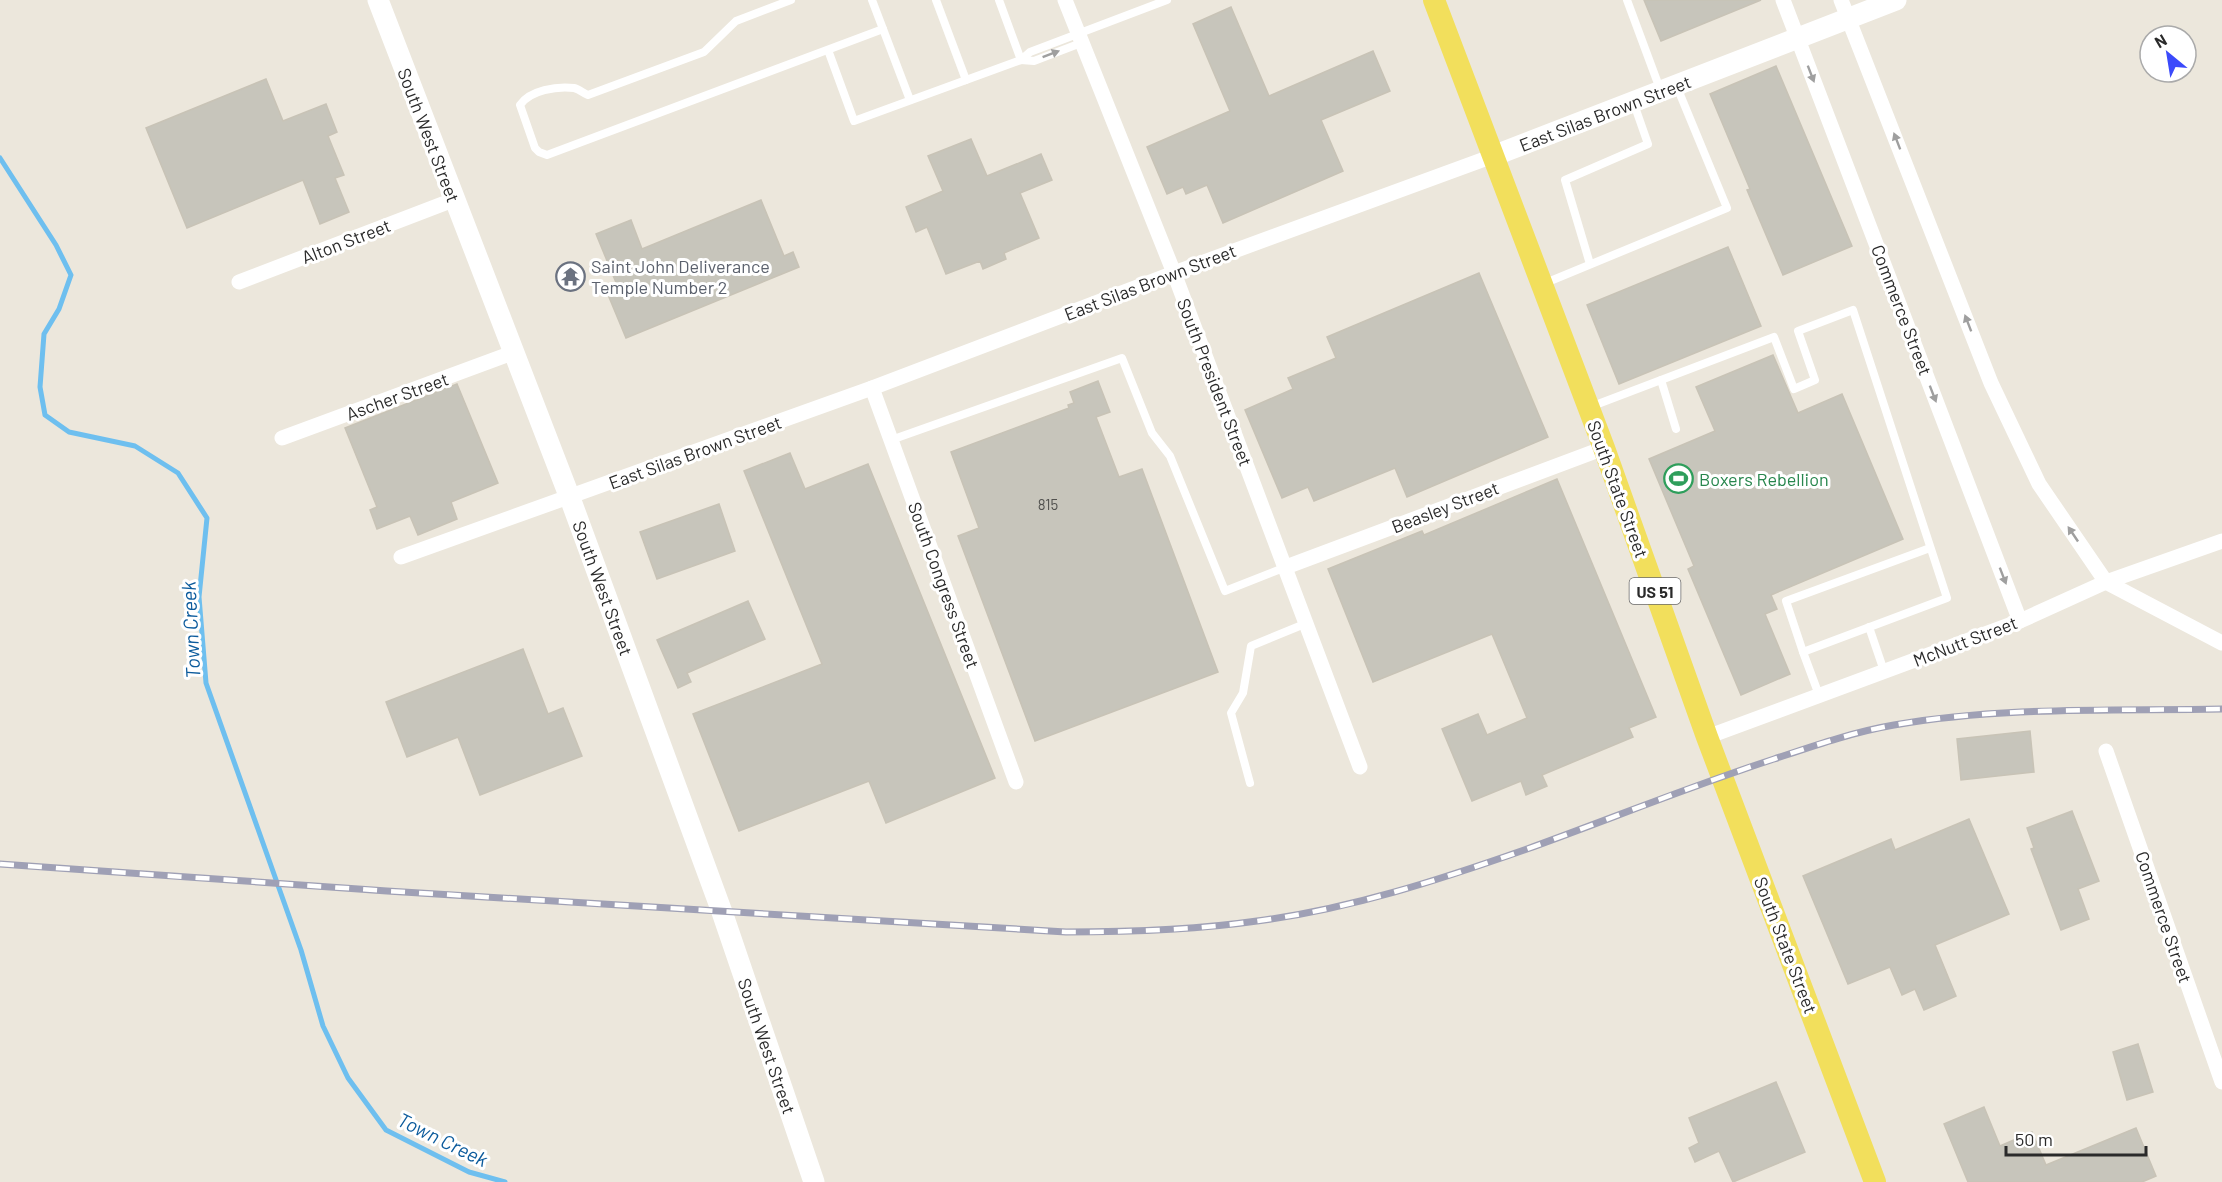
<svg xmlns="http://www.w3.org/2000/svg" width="2222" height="1182" viewBox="0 0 2222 1182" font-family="Barlow,sans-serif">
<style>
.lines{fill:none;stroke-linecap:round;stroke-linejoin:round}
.stream{stroke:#6ebfef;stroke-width:5}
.building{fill:#c7c5bb;stroke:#c8c3b6;stroke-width:1.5}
.lane{stroke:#fff;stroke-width:8}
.street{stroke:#fff;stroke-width:15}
.secondary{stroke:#fff;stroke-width:21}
.primary{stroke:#f2df5c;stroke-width:22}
.rail-casing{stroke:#9fa0b5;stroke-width:7}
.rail{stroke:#fff;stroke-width:4.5;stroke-dasharray:14;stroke-linecap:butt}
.oneway{fill:#9f9f9f}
.labels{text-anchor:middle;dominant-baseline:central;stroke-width:6;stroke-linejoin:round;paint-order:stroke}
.number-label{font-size:15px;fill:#51514e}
.shield{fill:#fff;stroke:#6a6a6a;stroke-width:1.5}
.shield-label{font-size:16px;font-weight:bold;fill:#2a2a2a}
.street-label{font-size:18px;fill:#2a2a2a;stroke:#fff}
.worship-label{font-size:18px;fill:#5b616d;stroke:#fff;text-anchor:start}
.leisure-label{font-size:18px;fill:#27864d;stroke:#fff;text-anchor:start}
.water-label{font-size:20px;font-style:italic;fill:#0c5b9c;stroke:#fff}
</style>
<rect width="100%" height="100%" fill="#ece7dc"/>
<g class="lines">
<polyline class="stream" points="0,158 56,245 71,275 59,309 44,334 40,387 45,415 69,432 135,446 178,473 207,518 199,597 206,683 301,950 323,1026 348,1078 386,1130 469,1172 505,1182"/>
</g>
<g class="building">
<polygon points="1644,0 1761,0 1661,41"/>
<polygon points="1231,7 1269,96 1373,51 1390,91 1321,120 1343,171 1223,223 1207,185 1186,194 1183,187 1167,194 1147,147 1230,111 1193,24"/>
<polygon points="1776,66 1852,246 1783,275 1747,190 1750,189 1710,94"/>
<polygon points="266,79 283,121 326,104 337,132 328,136 344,175 335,178 349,212 320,224 303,180 187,228 146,128"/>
<polygon points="971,139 987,176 1041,154 1052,180 1020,193 1039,238 1004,253 1006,259 983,269 980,261 946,274 927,227 916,232 906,207 943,191 928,156"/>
<polygon points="761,200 784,256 793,252 799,267 626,338 606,290 617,285 596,234 631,220 642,249"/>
<polygon points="1728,247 1761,326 1619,384 1587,305"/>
<polygon points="1479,273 1548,437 1407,497 1395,468 1314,501 1308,487 1282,498 1245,410 1293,389 1288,378 1336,358 1327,337"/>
<polygon points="1773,355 1798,413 1842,394 1903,539 1771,595 1777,609 1765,614 1790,674 1741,695 1688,569 1694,566 1649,459 1715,431 1696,387"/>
<polygon points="1098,381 1110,412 1096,417 1119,477 1142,469 1218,672 1035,741 958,536 979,528 951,452 1069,408 1068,405 1074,403 1070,392"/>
<polygon points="457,384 498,483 451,502 457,519 418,535 410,516 377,529 370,510 377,507 345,428"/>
<polygon points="790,453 805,489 868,464 995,778 886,823 869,781 739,831 693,714 822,664 744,471"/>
<polygon points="1557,479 1656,717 1629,728 1633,737 1542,775 1547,786 1526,795 1521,781 1472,801 1442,729 1478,714 1487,735 1527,718 1492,634 1373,682 1328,569 1422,531 1424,535"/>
<polygon points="719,504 735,551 657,579 640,532"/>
<polygon points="748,601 765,639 687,673 691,682 678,688 657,640"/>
<polygon points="523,649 548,714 563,708 582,756 480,795 458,737 407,757 386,702"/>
<polygon points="2030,731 2034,772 1961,780 1957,739"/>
<polygon points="2072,811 2099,881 2078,889 2089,919 2061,930 2031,849 2034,848 2027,828"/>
<polygon points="1969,819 2009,914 1935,945 1956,996 1924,1010 1915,989 1902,995 1890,967 1848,984 1803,876 1891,839 1895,850"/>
<polygon points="2138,1044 2153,1092 2127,1100 2113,1052"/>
<polygon points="1776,1082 1805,1152 1733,1182 1719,1151 1695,1162 1689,1148 1699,1143 1689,1118"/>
<polygon points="1984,1107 2000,1146 2032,1132 2046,1165 2136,1128 2156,1176 2142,1182 1968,1182 1944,1124"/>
</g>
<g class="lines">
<g class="lane">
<path d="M791,0L736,21L704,52L588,95C583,93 579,89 574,88C557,86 530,90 520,105L535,148L539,152L547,155L883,29"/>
<polyline points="872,0 910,100"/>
<polyline points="936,0 966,80"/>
<polyline points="1627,0 1660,89"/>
<polyline points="828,50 854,121 1021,60 999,0"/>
<polyline points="1021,60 1030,52 1167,0"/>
<polyline points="1021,60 1034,61 1081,43"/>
<polyline points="1590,264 1565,180 1648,144 1634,104"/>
<polyline points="1543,284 1727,208 1677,87"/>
<polyline points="1661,380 1676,429"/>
<polyline points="1590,407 1774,337 1794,389 1815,380 1798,331 1853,310 1947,598 1803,652 1819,695"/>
<polyline points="891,440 1122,358 1152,433 1170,456 1225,591 1286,567"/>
<polyline points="1869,627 1884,671"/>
<polyline points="1803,652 1786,601 1930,548"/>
<polyline points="1250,783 1231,713 1243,693 1251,646 1307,623"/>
</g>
<g class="street">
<polyline points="1065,0 1174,273 1360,767"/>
<polyline points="1783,0 2020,621"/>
<polyline points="1841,0 1991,383 2039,484 2106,582 2222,643"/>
<polyline points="239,282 453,200"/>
<polyline points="872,388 1016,782"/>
<polyline points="282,438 512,353"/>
<polyline points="401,557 872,388 1174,273 1493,156"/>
<polyline points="1286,567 1604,448"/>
<polyline points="1707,737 2020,621 2106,582 2222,541"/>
<polyline points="2106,751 2222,1082"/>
</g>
<g class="secondary">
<polyline points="378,0 570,498 722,912 814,1182"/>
<polyline points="1493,156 1896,0"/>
</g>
<polyline class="primary" points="1434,0 1604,448 1707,737 1875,1182"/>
<defs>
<path id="rail" d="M0,864L387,891L1066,932C1130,932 1194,930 1257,921C1350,909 1439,880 1527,849C1610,819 1691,786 1774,759C1813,746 1853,732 1894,725C2002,706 2114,711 2222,709"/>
</defs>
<use href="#rail" class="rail-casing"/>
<use href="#rail" class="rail"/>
</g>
<defs><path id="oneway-solid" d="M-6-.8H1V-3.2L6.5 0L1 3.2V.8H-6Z" transform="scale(1.5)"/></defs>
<g class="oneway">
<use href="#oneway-solid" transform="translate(1051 54) rotate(-21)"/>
<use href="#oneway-solid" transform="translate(1811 74) rotate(69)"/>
<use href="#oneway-solid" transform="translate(1897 141) rotate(-111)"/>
<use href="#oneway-solid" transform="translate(1968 323) rotate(-111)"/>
<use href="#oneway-solid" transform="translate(1933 394) rotate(69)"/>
<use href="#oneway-solid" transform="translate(2073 534) rotate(-124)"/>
<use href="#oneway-solid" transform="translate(2003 576) rotate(69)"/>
</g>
<defs>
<symbol id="temple-ring" viewBox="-11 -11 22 22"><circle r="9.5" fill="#fff" stroke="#6b7280" stroke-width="1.5"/><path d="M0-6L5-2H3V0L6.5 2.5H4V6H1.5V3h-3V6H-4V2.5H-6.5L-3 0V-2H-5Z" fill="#6b7280"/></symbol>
<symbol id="stadium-ring" viewBox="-11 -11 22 22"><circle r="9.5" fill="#fff" stroke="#2e9e5b" stroke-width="1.5"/><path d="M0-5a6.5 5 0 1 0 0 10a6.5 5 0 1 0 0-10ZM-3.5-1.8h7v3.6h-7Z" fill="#2e9e5b"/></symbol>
</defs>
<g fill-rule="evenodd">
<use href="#temple-ring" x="554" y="260" width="33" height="33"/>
<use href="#stadium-ring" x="1662" y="462" width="33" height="33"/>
</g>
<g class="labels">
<g class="number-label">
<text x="1048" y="504">815</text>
</g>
<rect class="shield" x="1629.5" y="578" width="51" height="26" rx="4.5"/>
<g class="shield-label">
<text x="1655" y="591">US 51</text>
</g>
<g class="street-label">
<text transform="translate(1605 113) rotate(-21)">East Silas Brown Street</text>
<text transform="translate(429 135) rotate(69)">South West Street</text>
<text transform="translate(346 241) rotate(-21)">Alton Street</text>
<text transform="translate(1150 282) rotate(-21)">East Silas Brown Street</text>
<text transform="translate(1902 310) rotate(69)">Commerce Street</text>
<text transform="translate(1215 382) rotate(69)">South President Street</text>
<text transform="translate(397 396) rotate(-20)">Ascher Street</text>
<text transform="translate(695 452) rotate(-20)">East Silas Brown Street</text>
<text transform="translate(1618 489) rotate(70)">South State Street</text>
<text transform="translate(1445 507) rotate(-21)">Beasley Street</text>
<text transform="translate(944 585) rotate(70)">South Congress Street</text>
<text transform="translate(603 588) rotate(70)">South West Street</text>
<text transform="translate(1965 641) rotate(-21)">McNutt Street</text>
<text transform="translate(2164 917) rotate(71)">Commerce Street</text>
<text transform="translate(1786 945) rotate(69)">South State Street</text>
<text transform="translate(767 1046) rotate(71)">South West Street</text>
</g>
<g class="worship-label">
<text x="591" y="266">Saint John Deliverance<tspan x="591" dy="21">Temple Number 2</tspan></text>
</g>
<g class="leisure-label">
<text x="1699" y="479">Boxers Rebellion</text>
</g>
<g class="water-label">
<text transform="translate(190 630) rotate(-93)">Town Creek</text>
<text transform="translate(443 1139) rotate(26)">Town Creek</text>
</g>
</g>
<g transform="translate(2168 54) rotate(330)"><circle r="28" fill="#ffffff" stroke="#aaaaaa" stroke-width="1.5"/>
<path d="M0-4.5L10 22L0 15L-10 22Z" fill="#3b4afb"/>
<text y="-9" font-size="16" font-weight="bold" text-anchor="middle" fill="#2a2a2a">N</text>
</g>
<path d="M2006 1146v9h140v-9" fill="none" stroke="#2a2a2a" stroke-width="3"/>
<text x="2015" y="1146" font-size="18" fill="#2a2a2a" stroke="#ffffff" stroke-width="4.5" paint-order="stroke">50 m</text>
</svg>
